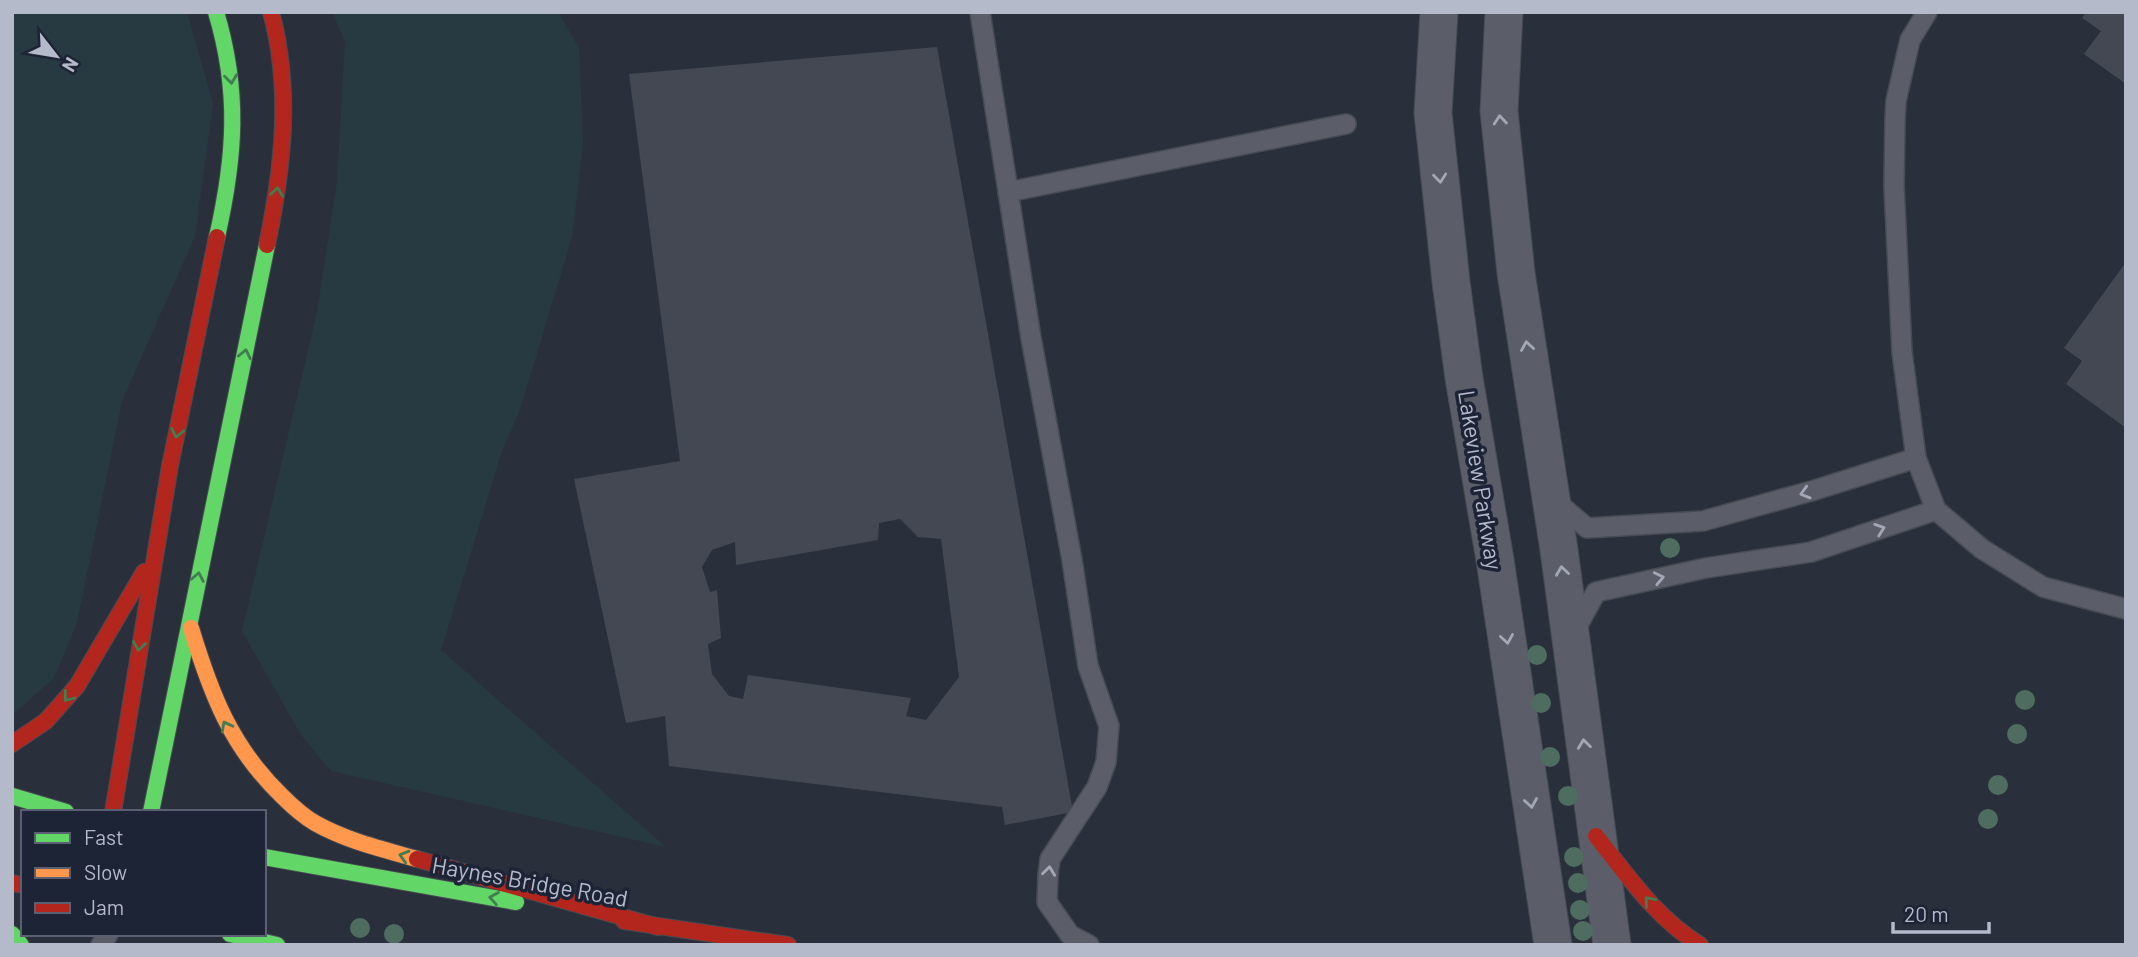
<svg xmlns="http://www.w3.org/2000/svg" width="2138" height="957" viewBox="0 0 2138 957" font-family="Barlow,sans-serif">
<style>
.green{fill:#273a41}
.building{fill:#434852;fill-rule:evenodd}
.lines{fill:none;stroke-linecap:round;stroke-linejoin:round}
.lane-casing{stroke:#474b53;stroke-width:22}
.street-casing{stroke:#474b53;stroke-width:39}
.fast-casing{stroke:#474b53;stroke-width:18}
.slow-casing{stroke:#474b53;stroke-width:18}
.jam-casing{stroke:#474b53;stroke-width:18}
.lane{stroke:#5b5e68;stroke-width:19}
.street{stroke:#5b5e68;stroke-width:37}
.fast{stroke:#63d668;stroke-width:16}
.slow{stroke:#ff974d;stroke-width:16}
.jam{stroke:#b3261e;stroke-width:16}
.tree{fill:#4e6c5f}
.oneway{stroke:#407d4f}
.oneway2{stroke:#a3a8b7}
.labels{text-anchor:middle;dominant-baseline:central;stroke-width:7;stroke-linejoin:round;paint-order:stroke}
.street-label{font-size:23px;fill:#b5bacb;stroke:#1d2436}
</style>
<rect width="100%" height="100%" fill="#2a303b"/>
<g class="green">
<polygon points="12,12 187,12 213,103 195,236 122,401 77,623 54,678 12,715"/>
<polygon points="332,12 558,12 579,48 583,144 572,237 520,410 502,451 441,650 666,847 331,771 301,735 242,631 317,312 337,182 345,42"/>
</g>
<g class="building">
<polygon points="2086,12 2126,12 2126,84 2084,54 2101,31 2082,18"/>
<path d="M937,47L1073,812L1005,825L1002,807L669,766L665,716L626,723L574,479L680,461L629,74ZM900,519L918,537L941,539L959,677L926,720L906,716L911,698L748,675L743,699L729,696L712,674L708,644L721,638L717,590L710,592L702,567L712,550L735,542L736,565L878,540L879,523Z"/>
<polygon points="2126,262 2126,428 2066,384 2082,361 2064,348"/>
</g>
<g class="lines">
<defs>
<g id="lane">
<polyline points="980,12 1031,338 1072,560 1088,666 1109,726 1106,762 1097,787 1050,859 1048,875 1047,902 1070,935 1089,945"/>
<polyline points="1927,12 1910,40 1896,101 1895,120 1894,186 1902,352 1916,458 1936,510 1982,549 2043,587 2126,609"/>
<polyline points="1008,192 1346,124"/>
<polyline points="1553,499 1587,528 1703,521 1815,490 1916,458"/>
<polyline points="1573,634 1596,592 1706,568 1811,552 1936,510"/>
<polyline points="101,945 108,934"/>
</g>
<g id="street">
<polyline points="1439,12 1433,113 1451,282 1464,378 1495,560 1553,945"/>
<polyline points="1504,12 1499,111 1516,273 1559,550 1612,945"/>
</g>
<g id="fast">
<path d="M216,12C240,92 235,157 217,237"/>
<polyline points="12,796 66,812"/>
<polyline points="151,812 267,245"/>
<polyline points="264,857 516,902"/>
<polyline points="12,934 21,945"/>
<polyline points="230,934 277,945"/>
</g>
<path id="slow" d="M191,628C211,694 231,747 282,796C292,806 303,816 315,823C347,841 382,849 417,859"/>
<g id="jam">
<path d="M267,245C283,167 292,90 271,12"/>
<polyline points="12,744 46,721 77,686 144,572"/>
<polyline points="113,812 170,466 217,237"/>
<path d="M1596,836C1628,876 1656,918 1700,945"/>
<polyline points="417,859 658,927"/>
<polyline points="12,883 23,885"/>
<polyline points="624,921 788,945"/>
</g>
</defs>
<use href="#lane" class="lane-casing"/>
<use href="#street" class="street-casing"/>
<use href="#fast" class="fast-casing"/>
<use href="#slow" class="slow-casing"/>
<use href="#jam" class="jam-casing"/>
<use href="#lane" class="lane"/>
<use href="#street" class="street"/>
<use href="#fast" class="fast"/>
<use href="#slow" class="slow"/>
<use href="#jam" class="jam"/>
</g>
<g class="tree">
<circle cx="1670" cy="548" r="10"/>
<circle cx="1537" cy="655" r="10"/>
<circle cx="2025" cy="700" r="10"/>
<circle cx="1541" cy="703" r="10"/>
<circle cx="2017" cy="734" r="10"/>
<circle cx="1550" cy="757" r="10"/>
<circle cx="1998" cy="785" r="10"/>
<circle cx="1568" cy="796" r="10"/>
<circle cx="1988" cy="819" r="10"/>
<circle cx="1574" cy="857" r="10"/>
<circle cx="1578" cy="883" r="10"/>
<circle cx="1580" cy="910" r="10"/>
<circle cx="360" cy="928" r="10"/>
<circle cx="1583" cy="931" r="10"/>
<circle cx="394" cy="934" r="10"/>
</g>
<defs><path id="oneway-chevron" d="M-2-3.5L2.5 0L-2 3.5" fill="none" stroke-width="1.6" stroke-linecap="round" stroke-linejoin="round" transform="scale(1.75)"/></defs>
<g class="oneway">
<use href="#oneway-chevron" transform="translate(231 79) rotate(83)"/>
<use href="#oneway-chevron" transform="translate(277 192) rotate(-82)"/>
<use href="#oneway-chevron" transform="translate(245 354) rotate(-78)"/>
<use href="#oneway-chevron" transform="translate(177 433) rotate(101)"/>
<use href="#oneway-chevron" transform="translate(198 577) rotate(-79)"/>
<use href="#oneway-chevron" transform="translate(139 646) rotate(99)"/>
<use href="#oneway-chevron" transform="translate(68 697) rotate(128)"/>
<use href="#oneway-chevron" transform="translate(226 726) rotate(-118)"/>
<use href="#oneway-chevron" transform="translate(404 856) rotate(-164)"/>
<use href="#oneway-chevron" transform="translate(494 898) rotate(-170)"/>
<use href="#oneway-chevron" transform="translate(1649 901) rotate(-130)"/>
</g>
<g class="oneway2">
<use href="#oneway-chevron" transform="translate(1500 120) rotate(-95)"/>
<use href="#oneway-chevron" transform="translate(1440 178) rotate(84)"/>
<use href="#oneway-chevron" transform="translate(1527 346) rotate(-99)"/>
<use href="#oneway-chevron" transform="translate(1805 493) rotate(164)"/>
<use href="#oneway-chevron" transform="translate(1880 529) rotate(-19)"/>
<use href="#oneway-chevron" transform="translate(1562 571) rotate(-98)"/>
<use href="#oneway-chevron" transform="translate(1659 578) rotate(-12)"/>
<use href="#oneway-chevron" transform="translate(1507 639) rotate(81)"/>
<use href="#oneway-chevron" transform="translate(1584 744) rotate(-97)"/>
<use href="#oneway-chevron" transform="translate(1531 803) rotate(81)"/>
<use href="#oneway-chevron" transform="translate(1049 871) rotate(-83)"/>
</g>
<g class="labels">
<g class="street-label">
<text transform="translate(1481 480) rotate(81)">Lakeview Parkway</text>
<text transform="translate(530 881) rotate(10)">Haynes Bridge Road</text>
</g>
</g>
<rect width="2138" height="957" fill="none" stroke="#b5bacb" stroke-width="28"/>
<rect x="21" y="810" width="245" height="126" fill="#1d2436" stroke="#5a6072" stroke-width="2"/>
<rect x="35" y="833" width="35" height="10" fill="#63d668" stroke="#5a6072" stroke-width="2"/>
<text x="84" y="845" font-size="21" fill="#b5bacb">Fast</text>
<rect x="35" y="868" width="35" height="10" fill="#ff974d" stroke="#5a6072" stroke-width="2"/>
<text x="84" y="880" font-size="21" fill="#b5bacb">Slow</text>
<rect x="35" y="903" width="35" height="10" fill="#b3261e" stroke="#5a6072" stroke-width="2"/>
<text x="84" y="915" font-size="21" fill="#b5bacb">Jam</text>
<g transform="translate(56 56) rotate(121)" stroke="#1d2436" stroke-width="5" paint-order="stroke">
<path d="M0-5L12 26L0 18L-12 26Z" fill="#b5bacb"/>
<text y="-10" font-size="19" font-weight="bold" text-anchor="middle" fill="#b5bacb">N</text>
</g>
<path d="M1893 922v10h96v-10" fill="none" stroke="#b5bacb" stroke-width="3.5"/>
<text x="1904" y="922" font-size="21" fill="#b5bacb" stroke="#1d2436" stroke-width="5" paint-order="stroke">20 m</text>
</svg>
